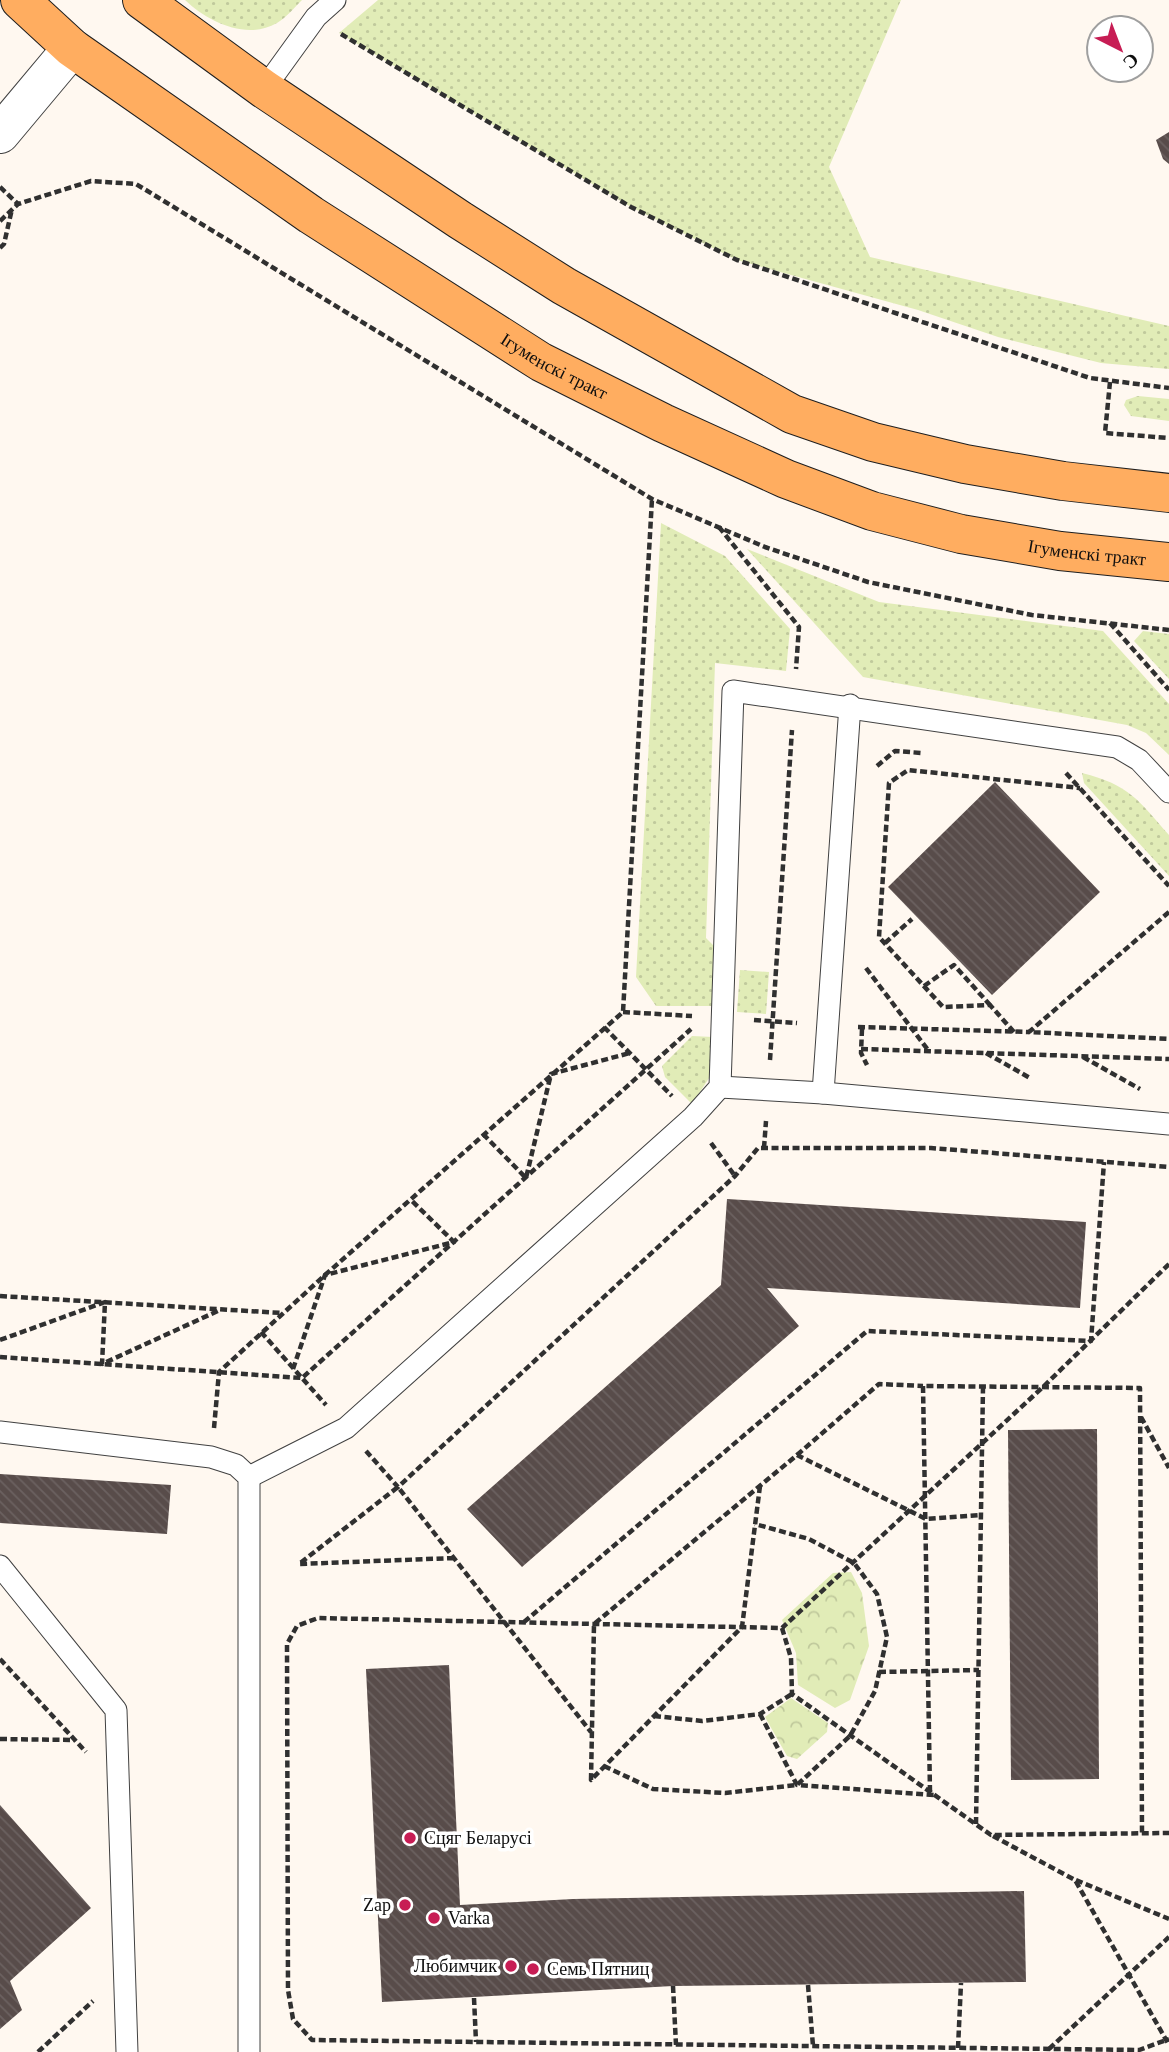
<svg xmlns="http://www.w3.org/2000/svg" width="1169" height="2052" viewBox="0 0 1169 2052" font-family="Georgia,serif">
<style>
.grass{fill:url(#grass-dots)}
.park{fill:url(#park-crowns)}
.building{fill:url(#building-back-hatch)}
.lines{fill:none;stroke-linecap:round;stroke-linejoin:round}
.service-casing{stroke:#414141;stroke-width:23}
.minor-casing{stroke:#414141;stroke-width:40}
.primary-casing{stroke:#1f1f1f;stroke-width:40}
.path{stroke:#303030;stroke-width:4.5;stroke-dasharray:7 3.5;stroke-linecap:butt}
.service{stroke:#fff;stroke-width:21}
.minor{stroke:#fff;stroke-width:38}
.primary{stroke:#ffad60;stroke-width:38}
.poi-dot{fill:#c71d54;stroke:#fff;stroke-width:2.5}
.labels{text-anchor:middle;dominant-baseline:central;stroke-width:7;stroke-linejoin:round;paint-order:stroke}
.street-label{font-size:18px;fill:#0e0e0e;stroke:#fff}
.poi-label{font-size:18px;fill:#0e0e0e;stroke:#fff;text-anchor:start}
</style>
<defs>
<pattern id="grass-dots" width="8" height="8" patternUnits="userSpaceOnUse" patternTransform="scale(1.75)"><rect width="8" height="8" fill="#e1ecb7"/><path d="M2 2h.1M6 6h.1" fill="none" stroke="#c0c99c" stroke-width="1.8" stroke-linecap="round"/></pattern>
<pattern id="park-crowns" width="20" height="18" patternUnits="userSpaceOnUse" patternTransform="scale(1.75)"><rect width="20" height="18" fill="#e1ecb7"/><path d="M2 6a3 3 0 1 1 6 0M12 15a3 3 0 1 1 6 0" fill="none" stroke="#c0c99c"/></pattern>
<pattern id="building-back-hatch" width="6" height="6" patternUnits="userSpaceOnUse" patternTransform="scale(1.75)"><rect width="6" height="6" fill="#584c4a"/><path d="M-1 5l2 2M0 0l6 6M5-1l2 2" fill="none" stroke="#6b6160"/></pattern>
</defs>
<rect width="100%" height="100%" fill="#fff8f0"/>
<g class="grass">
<path d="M185,0H302C295,7 286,18 277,23C246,41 207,21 185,0Z"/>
<polygon points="378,0 901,0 829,167 870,257 1169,326 1169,369 1101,363 998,337 918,310 737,260 631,207 339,33"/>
<polygon points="1138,396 1169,399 1169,421 1131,416 1124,405 1126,400"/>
<polygon points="661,523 725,556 790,629 786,671 715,663 706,938 717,949 715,1006 656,1006 636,977"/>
<polygon points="747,549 879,602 1103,631 1169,704 1169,755 1146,733 1127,725 863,677"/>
<polygon points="1143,631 1169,634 1169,679 1134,641"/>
<path d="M1082,773C1130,785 1138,800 1169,835V876L1084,783Z"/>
<polygon points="740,970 769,972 766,1014 737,1012"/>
<polygon points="692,1036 713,1037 713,1072 692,1104 665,1077 662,1066"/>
</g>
<g class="park">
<polygon points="851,1572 862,1593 869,1646 850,1700 835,1708 798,1685 796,1653 782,1620 833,1573"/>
<polygon points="791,1698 828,1723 827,1732 797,1759 787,1756 765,1717"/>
</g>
<g class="building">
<polygon points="1169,132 1169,164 1163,159 1156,140"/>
<polygon points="995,782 1100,892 992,995 888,887"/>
<polygon points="727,1199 1086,1222 1080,1308 767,1288 799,1326 522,1567 467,1509 721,1285"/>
<polygon points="1097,1429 1099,1779 1011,1780 1008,1430"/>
<polygon points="0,1474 171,1485 167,1534 0,1523"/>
<polygon points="449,1665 460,1905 573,1899 1024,1891 1026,1982 673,1986 382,2002 366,1669"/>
<polygon points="0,1805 91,1908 10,1981 22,2010 0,2029"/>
</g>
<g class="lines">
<defs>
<g id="service">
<polyline points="264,89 316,17 335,0"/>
<polyline points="720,1087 823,1093 1169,1124"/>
<polyline points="823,1093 850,705"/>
<polyline points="0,1432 211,1457 236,1465 249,1477 249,2052"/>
<polyline points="249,1477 346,1428 693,1117 720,1087 733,691 1117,747 1139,760 1169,792"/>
<polyline points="0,1566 116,1710 127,2052"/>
</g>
<polyline id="minor" points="0,134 72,48"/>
<g id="primary">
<path id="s1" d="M20,0L72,48L311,215L541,362L663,423L786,479L872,511L961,534L1060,551L1169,562"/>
<polyline points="142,0 264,89 460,220 564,286 792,414 873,442 965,464 1063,481 1169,493"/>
</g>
</defs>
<use href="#service" class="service-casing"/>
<use href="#minor" class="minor-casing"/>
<use href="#primary" class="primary-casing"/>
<g class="path">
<polyline points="341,34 631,207 737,260 1090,378 1169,388"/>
<polyline points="0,187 18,204"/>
<polyline points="0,221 18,204 91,181 136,184 652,499 765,547 868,582 1032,615 1169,630"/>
<polyline points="0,248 4,244 12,209"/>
<polyline points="1110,382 1105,433 1169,438"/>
<polyline points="719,527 799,627 796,669"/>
<polyline points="1110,623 1169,690"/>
<polyline points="877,766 895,751 922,753"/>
<polyline points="1066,773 1169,886"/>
<polyline points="1169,912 1029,1032 1169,1039"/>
<polyline points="885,943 912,919"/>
<polyline points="866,968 928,1050"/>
<polyline points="924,986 954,965 990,1005"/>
<polyline points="623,1012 692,1016"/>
<polyline points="754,1020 797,1023"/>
<polyline points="604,1027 672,1096"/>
<polyline points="858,1027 1029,1032"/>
<polyline points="862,1029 861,1053 867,1065"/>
<polyline points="1014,1032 990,1005 943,1007 879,937 889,783 908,770 1080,788"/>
<polyline points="861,1049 1169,1059"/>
<polyline points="986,1053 1030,1078"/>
<polyline points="1083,1057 1140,1089"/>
<polyline points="770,1060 792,730"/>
<polyline points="483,1134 526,1178 551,1074 630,1053"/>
<polyline points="711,1143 735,1176"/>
<polyline points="764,1148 766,1121"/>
<polyline points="1169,1264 1043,1387 782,1628 318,1618 297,1626 287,1644 288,1990 293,2019 312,2040 1139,2050 1169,2039"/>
<polyline points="0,1296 282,1313"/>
<polyline points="261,1332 326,1405"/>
<polyline points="0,1340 105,1302 102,1364 220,1310"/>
<polyline points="0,1357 302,1378 691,1029"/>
<polyline points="293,1369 325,1275 454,1242 410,1199"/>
<polyline points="1141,1417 1169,1468"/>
<polyline points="214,1428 219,1372 325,1275 623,1012 652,499"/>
<polyline points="366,1451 398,1487 735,1176 758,1148 931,1148 1169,1167"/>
<polyline points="797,1455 879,1384 923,1386"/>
<polyline points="760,1486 742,1627 591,1780 594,1624 797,1455 926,1519 981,1515"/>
<polyline points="454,1558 299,1564 398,1487 591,1732"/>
<polyline points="524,1622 867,1331 1091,1341 1104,1162"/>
<polyline points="782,1628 791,1658 792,1694 991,1835 1169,1833"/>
<polyline points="0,1659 86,1752"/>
<polyline points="879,1672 979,1670"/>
<polyline points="760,1714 797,1785 934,1795"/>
<polyline points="654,1716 702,1721 760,1714 792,1694"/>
<polyline points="0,1739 74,1740"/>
<polyline points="604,1766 653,1789 725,1793 797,1785 850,1736 875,1691 887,1637 877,1594 854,1563 809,1539 755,1524"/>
<polyline points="930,1792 923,1386 1140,1388 1142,1835"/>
<polyline points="976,1824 983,1387"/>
<polyline points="993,1836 1075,1880 1169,2045"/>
<polyline points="1076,1880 1169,1919"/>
<polyline points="808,1985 813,2046"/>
<polyline points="673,1986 676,2045"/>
<polyline points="474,1998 476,2042"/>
<polyline points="958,2048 961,1983"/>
<polyline points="1049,2049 1169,1937"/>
<polyline points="38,2052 93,2001"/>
</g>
<use href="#service" class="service"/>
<use href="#minor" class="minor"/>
<use href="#primary" class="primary"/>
</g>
<g class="poi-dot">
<circle cx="410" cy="1838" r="7"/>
<circle cx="405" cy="1905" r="7"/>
<circle cx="434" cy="1918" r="7"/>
<circle cx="511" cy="1966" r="7"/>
<circle cx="533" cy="1969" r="7"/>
</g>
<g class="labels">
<g class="street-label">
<text stroke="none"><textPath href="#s1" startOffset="649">Ігуменскі тракт</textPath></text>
<text stroke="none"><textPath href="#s1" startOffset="1218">Ігуменскі тракт</textPath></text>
</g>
<g class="poi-label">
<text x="424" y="1838">Сцяг Беларусі</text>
<text x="391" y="1905" text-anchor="end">Zap</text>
<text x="448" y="1918">Varka</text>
<text x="497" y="1966" text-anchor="end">Любимчик</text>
<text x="547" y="1969">Семь Пятниц</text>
</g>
</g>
<g transform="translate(1120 49) rotate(138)"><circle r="33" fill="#ffffff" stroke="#9f9f9f" stroke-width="2"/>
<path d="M0-5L12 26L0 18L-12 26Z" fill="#c71d54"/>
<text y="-10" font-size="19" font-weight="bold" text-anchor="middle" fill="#0e0e0e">С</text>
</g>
</svg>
